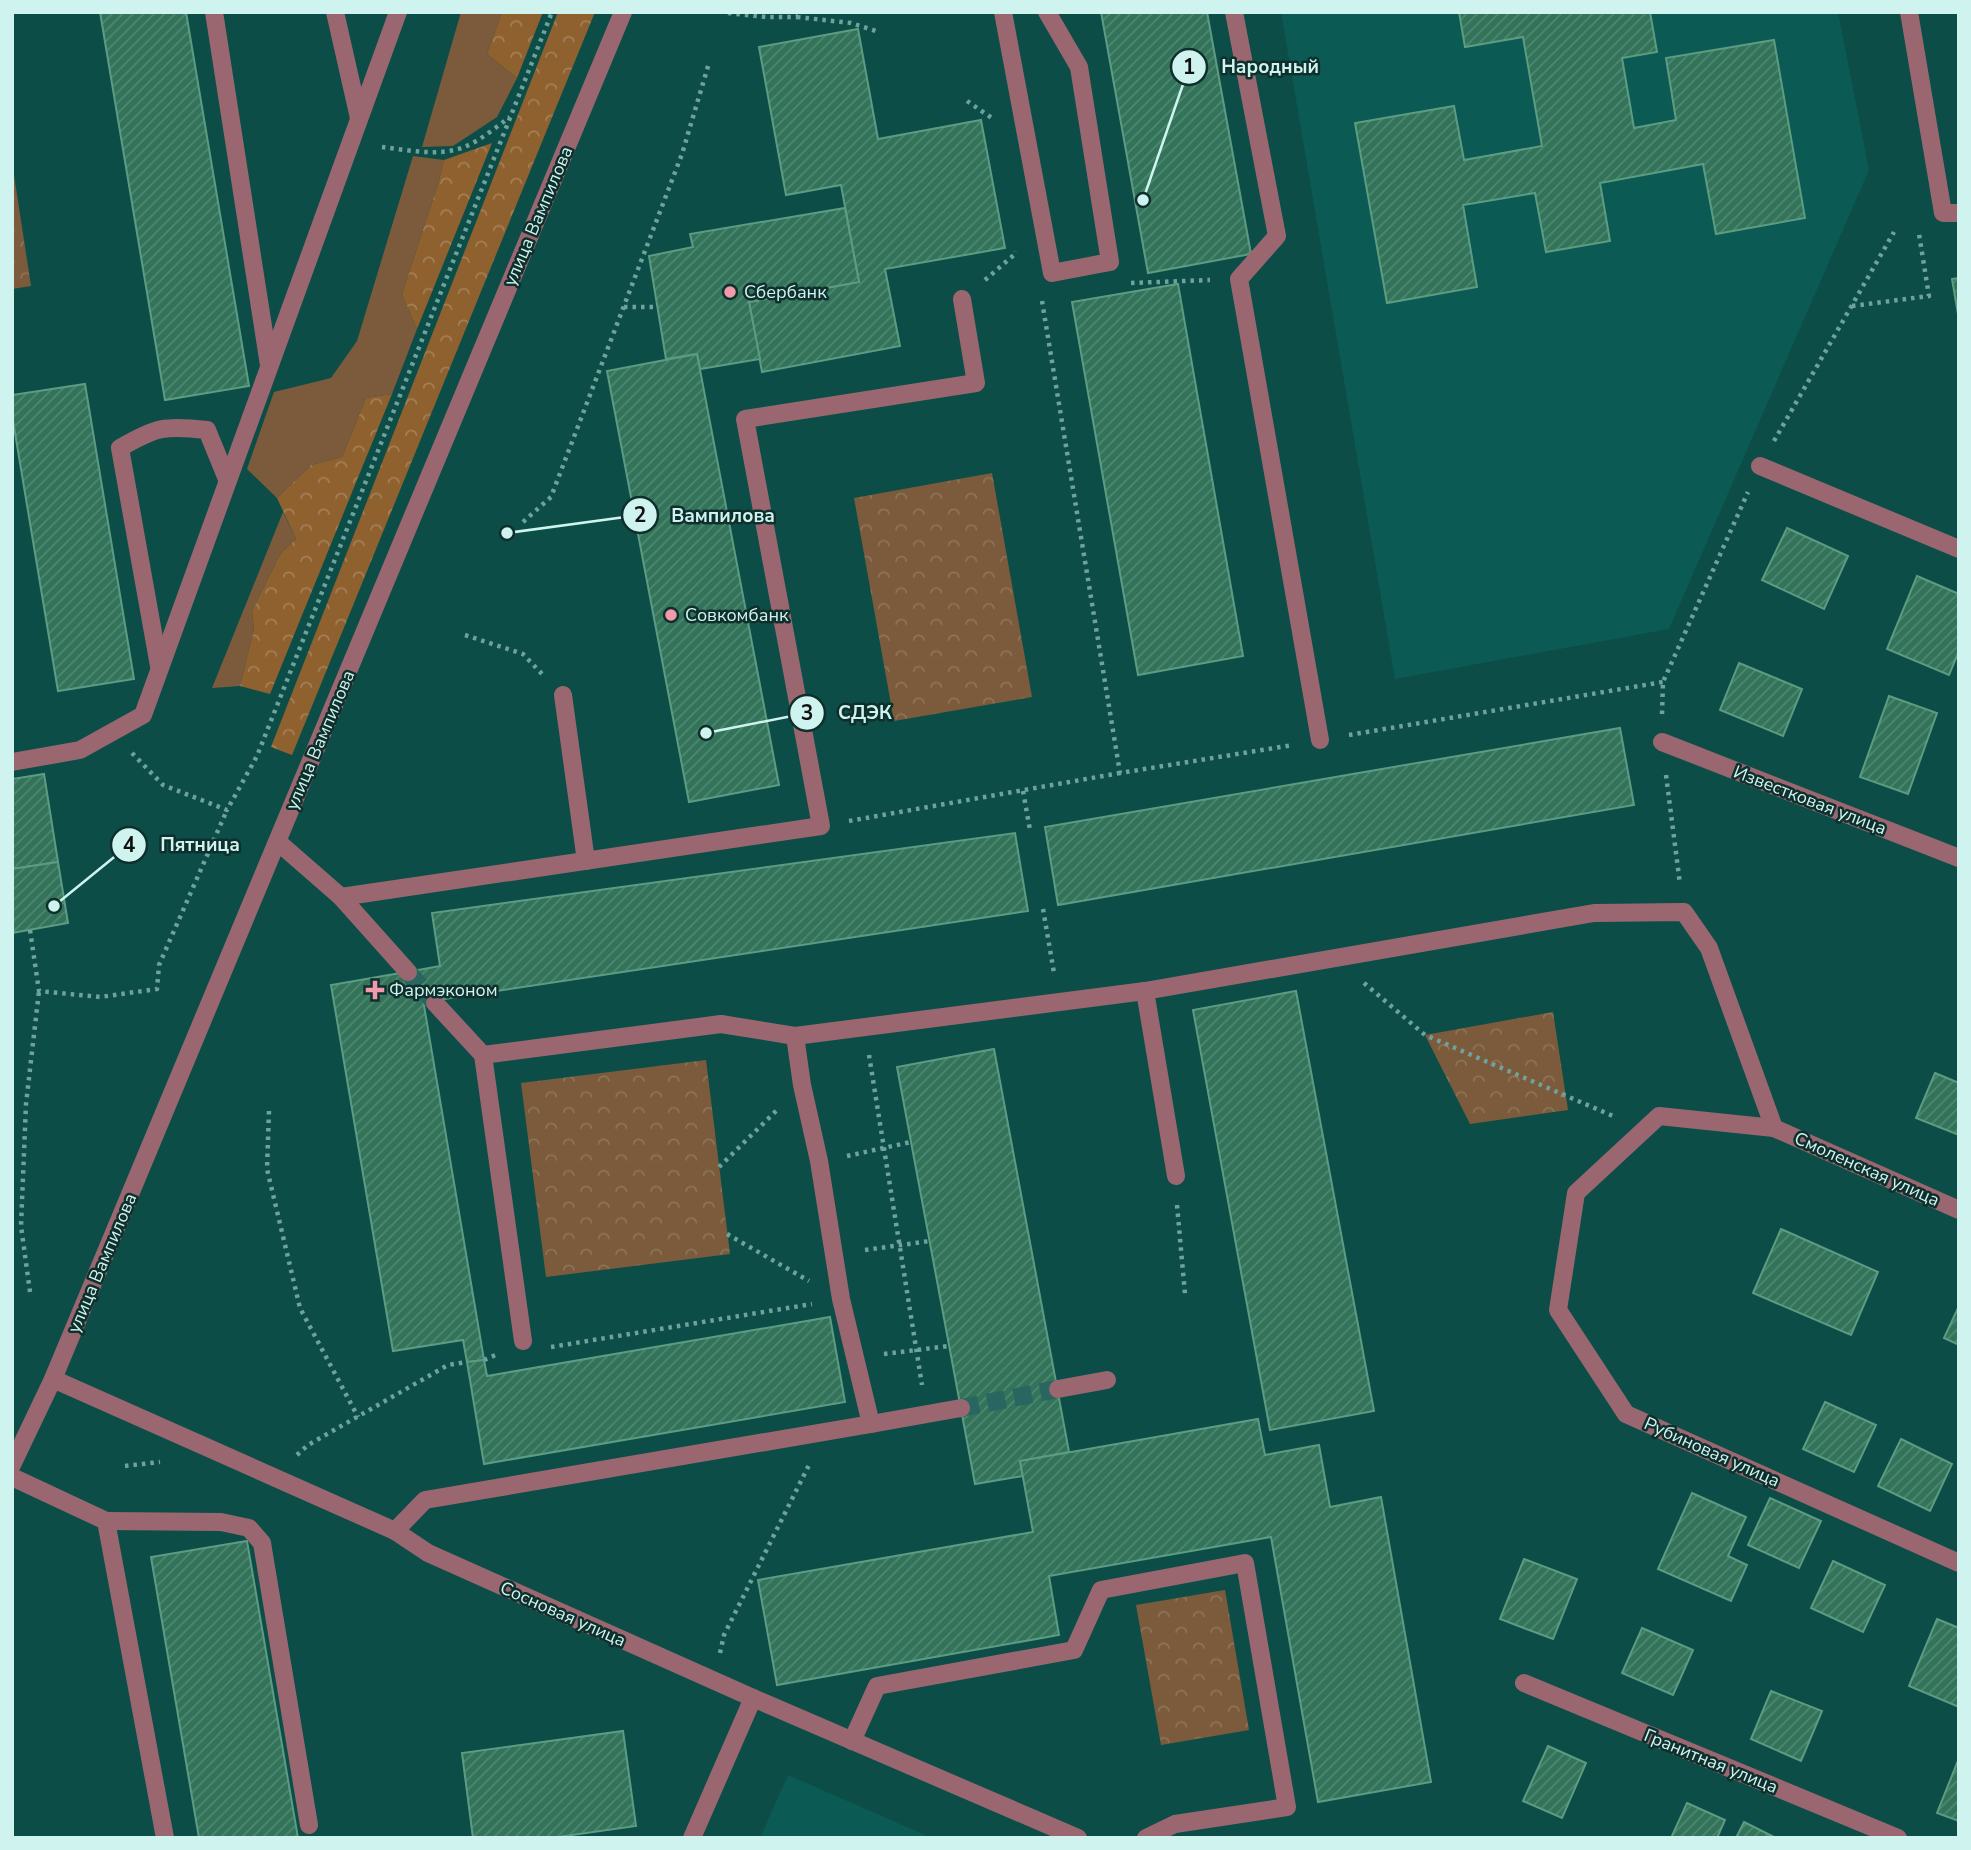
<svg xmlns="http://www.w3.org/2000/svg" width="1971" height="1850" viewBox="0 0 1971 1850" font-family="'Nunito Sans',sans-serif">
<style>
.built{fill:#0b5a54}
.grass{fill:#7b5b3b}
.forest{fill:url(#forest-crowns)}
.park{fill:url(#park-crowns)}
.building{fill:url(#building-hatch);stroke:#5c9c82;stroke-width:2}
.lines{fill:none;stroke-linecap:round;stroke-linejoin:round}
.minor-tunnel{stroke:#2a6661;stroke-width:18;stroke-dasharray:18 9;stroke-linecap:butt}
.path{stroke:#6fa29d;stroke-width:4.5;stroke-dasharray:3.5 5;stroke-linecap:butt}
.minor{stroke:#9a6771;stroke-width:18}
.poi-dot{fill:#f29aac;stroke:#0f2f2c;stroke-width:2.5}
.labels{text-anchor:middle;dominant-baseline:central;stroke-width:5;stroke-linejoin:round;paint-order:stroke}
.street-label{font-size:18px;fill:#cff4ef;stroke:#0f2f2c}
.poi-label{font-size:18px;fill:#cff4ef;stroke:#0f2f2c;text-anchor:start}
.leader{fill:none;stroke:#cff4ef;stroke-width:2.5}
.callout-dot{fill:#cff4ef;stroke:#0f2f2c;stroke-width:2.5}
.mark-label{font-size:21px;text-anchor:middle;font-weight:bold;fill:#111}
.callout-label{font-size:19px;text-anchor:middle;font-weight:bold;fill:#cff4ef;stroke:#0f2f2c;stroke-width:5;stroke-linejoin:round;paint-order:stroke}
</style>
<defs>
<pattern id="forest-crowns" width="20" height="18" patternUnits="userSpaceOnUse" patternTransform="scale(1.75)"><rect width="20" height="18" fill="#8f612f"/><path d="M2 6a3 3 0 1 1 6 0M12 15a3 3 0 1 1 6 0" fill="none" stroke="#a38058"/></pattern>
<pattern id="park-crowns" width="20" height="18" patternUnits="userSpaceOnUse" patternTransform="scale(1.75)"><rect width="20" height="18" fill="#7b5b3b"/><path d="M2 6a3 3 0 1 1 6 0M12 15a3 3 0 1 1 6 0" fill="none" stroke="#8d7358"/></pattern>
<pattern id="building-hatch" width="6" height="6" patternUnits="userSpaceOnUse" patternTransform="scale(1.75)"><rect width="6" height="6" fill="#32735a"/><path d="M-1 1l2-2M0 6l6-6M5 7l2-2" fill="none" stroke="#4f8872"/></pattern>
</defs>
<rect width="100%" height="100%" fill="#0d4d48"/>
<g class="built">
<polygon points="1281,12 1838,12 1869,170 1669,629 1395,679"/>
<polygon points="788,1775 932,1838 760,1838"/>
</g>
<g class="grass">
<polygon points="461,12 502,12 487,54 517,78 497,117 453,146 422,147"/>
<polygon points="413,156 444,160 438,184 402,294 417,329 392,394 366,398 342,457 311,465 277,498 247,469 274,392 331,378 357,341"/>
<polygon points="283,512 296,539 281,553 252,611 254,629 240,686 212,688"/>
</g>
<g class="forest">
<polygon points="502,12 543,12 517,78 487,54"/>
<polygon points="558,12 595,12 292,755 271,747"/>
<polygon points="492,143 417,329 402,294 438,184 444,160"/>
<polygon points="392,394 270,694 240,686 254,629 252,611 281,553 296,539 277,498 311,465 342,457 366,398"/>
</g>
<g class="park">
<polygon points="12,162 31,286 12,289"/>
<polygon points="992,473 1032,697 894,721 854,498"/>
<polygon points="1553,1012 1568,1110 1470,1124 1425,1035"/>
<polygon points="706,1060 730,1254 546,1277 521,1083"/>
<polygon points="1225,1590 1249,1730 1161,1745 1136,1605"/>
</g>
<g class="building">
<polygon points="100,12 186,12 249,386 165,400"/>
<polygon points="1101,12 1207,12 1251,254 1148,273"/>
<polygon points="1459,12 1650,12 1657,52 1622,58 1634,128 1676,120 1666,58 1774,40 1805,218 1716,234 1703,164 1600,183 1610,241 1546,252 1535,193 1463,205 1477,287 1387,303 1355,123 1454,106 1464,160 1542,146 1523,37 1465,47"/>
<polygon points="858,29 878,139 981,120 1005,248 885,269 900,346 762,372 749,302 859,282 841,185 786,195 759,47"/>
<polygon points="845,208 859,282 749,302 760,359 700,369 697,354 666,359 649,256 693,247 690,234"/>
<polygon points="1959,278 1959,320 1952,279"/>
<polygon points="1178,284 1243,656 1138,675 1072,302"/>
<polygon points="697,354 779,785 689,802 607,371"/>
<polygon points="85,384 134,679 58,691 12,415 12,395"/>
<polygon points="1787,528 1848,556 1824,609 1762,580"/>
<polygon points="1917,576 1959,594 1959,651 1949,675 1887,649"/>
<polygon points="1739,663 1802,689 1783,736 1720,710"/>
<polygon points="1889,696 1937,713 1908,794 1860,777"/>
<polygon points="1620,728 1634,805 1058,905 1045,827"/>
<polygon points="44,774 58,862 12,869 12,779"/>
<polygon points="1015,833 1028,911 424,1002 418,970 440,966 432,913"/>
<polygon points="58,862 68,923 12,933 12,869"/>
<polygon points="418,970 484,1360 467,1362 463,1340 393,1351 331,985"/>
<polygon points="1296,991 1374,1411 1270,1430 1193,1010"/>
<polygon points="994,1049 1069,1452 1020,1461 1023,1476 975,1484 897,1067"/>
<polygon points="1935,1073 1959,1083 1959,1135 1916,1118"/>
<polygon points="1781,1229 1878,1272 1851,1335 1753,1293"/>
<polygon points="1959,1306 1959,1345 1944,1338"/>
<polygon points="830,1317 845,1402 484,1464 467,1362 484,1360 487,1376"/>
<polygon points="1825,1402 1876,1425 1854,1472 1803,1449"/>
<polygon points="1258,1419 1265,1455 1319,1445 1330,1507 1381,1497 1431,1782 1318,1802 1271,1537 1049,1576 1059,1635 777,1685 758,1580 1033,1532 1020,1461"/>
<polygon points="1901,1439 1952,1464 1930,1511 1878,1486"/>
<polygon points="1692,1493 1746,1517 1728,1556 1747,1565 1731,1601 1658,1569"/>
<polygon points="1770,1498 1821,1521 1799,1568 1748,1545"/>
<polygon points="247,1541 298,1838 199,1838 151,1557"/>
<polygon points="1524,1559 1577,1579 1553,1639 1500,1619"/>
<polygon points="1833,1561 1885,1585 1863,1632 1811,1608"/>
<polygon points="1937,1619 1959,1628 1959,1707 1909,1686"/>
<polygon points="1642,1628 1693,1650 1673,1695 1622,1673"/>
<polygon points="1771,1691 1822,1711 1801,1761 1751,1739"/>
<polygon points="623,1731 636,1826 551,1838 473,1838 462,1753"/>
<polygon points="1548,1746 1586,1763 1562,1818 1523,1801"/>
<polygon points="1959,1758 1959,1821 1937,1813"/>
<polygon points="1687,1803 1725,1820 1717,1838 1671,1838"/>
<polygon points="1744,1822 1776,1838 1736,1838"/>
</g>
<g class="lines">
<g class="minor-tunnel">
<polyline points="408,972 435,1003"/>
<polyline points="961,1408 1058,1389"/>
</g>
<g class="path">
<polyline points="728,13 766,17 797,17 801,12"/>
<polyline points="797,17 851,23 876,31"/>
<polyline points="967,101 992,118"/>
<path d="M382,147C408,150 439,157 464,147C480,141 496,127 510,117"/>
<polyline points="985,280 1015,254 1015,251"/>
<polyline points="1131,283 1210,280"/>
<polyline points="1042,301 1120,773 1293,745"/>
<polyline points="1852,306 1929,296 1919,234"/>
<polyline points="624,307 658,307"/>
<polyline points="1774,441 1894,232"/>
<polyline points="523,522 551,497 682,154 709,63"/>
<polyline points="465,635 523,654 543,675"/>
<polyline points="1662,714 1663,682 1748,492"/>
<polyline points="1349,735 1663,682"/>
<polyline points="132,753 163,785 227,810 257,756 552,12"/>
<polyline points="1666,775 1680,884"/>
<polyline points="1023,791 1030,830"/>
<polyline points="849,821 1120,773"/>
<polyline points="1043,909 1054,973"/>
<polyline points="30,930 39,991 100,997 157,989 159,965 227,810"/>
<polyline points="1364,983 1425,1035 1613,1116"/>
<polyline points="869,1055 922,1385"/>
<polyline points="269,1111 267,1169 300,1308 358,1417"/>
<polyline points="847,1156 911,1142"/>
<polyline points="719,1167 778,1109"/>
<polyline points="1177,1205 1185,1294"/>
<polyline points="727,1234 809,1281"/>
<polyline points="865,1250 930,1241"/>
<polyline points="30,1292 21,1226 26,1104 39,991"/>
<polyline points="551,1347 812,1304"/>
<polyline points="884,1354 949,1346"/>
<polyline points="484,1360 498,1354"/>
<polyline points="297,1455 308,1445 448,1365 467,1362"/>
<polyline points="125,1466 160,1462"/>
<polyline points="720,1653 724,1635 809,1465"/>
</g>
<g class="minor">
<polyline points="214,12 269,365"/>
<polyline points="335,12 359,118"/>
<polyline points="1003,12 1052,273 1110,262 1079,67 1047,12"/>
<polyline points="1234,12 1277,236 1239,279 1320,740"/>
<polyline points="1909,12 1943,213 1959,213"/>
<polyline points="1760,466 1959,549"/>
<path d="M159,666L120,448C156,427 165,425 207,430L227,479"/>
<polyline points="563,695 586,861"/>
<polyline points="1662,742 1959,858"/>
<polyline points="12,762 80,750 143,715 398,12"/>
<polyline points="278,842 341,897 408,972"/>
<polyline points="341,897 821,826 745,419 976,383 962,299"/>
<polyline points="1145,991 1176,1176"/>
<polyline points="795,1036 1145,991 1594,913 1684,912 1709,948 1774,1128"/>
<polyline points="483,1055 523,1341"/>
<polyline points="1959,1210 1774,1128 1659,1116 1576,1193 1558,1310 1626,1414 1959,1563"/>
<polyline points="53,1379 395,1531 428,1553 753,1698 1078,1838"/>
<polyline points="1058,1389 1107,1380"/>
<polyline points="871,1424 961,1408"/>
<polyline points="12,1465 53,1379 623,12"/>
<polyline points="12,1477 106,1521 165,1838"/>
<polyline points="106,1521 221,1522 249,1528 262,1543 309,1825"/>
<polyline points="395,1531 425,1500 871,1424 841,1299 819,1161 802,1085 795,1036 721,1024 483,1055 435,1003"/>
<polyline points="1524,1683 1898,1838"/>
<polyline points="852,1741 877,1686 1074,1650 1101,1590 1245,1563 1287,1807 1175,1824 1146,1838"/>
<polyline points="692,1838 753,1698"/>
</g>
</g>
<g class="poi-dot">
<circle cx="730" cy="292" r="7"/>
<circle cx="671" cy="615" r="7"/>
<path d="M371.5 979.5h7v7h7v7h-7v7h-7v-7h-7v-7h7z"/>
</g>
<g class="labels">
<g class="street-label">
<text transform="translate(538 216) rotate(-67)">улица Вампилова</text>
<text transform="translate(320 740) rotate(-67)">улица Вампилова</text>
<text transform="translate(1810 800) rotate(21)">Известковая улица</text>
<text transform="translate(1867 1169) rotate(24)">Смоленская улица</text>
<text transform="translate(102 1263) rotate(-67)">улица Вампилова</text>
<text transform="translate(1712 1452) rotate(24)">Рубиновая улица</text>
<text transform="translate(563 1614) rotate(24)">Сосновая улица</text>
<text transform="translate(1711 1761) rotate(22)">Гранитная улица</text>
</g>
<g class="poi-label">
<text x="744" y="292">Сбербанк</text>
<text x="685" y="615">Совкомбанк</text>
<text x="389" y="990">Фармэконом</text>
</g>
</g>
<path class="leader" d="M1143 200L1189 67M507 533L640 515M706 733L807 713M54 906L129 845"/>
<g class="callout-dot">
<circle cx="1143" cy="200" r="7"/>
<circle cx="507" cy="533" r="7"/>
<circle cx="706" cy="733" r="7"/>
<circle cx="54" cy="906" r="7"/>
<circle cx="1189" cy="67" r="18"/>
<circle cx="640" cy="515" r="18"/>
<circle cx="807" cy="713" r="18"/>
<circle cx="129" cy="845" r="18"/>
</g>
<g class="mark-label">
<text x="1189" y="74">1</text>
<text x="640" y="522">2</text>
<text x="807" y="720">3</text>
<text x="129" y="852">4</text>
</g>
<g class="callout-label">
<text x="1270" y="73">Народный</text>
<text x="723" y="522">Вампилова</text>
<text x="865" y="719">СДЭК</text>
<text x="200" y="851">Пятница</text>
</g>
<rect width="1971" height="1850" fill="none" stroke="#cff4ef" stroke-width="28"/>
</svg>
